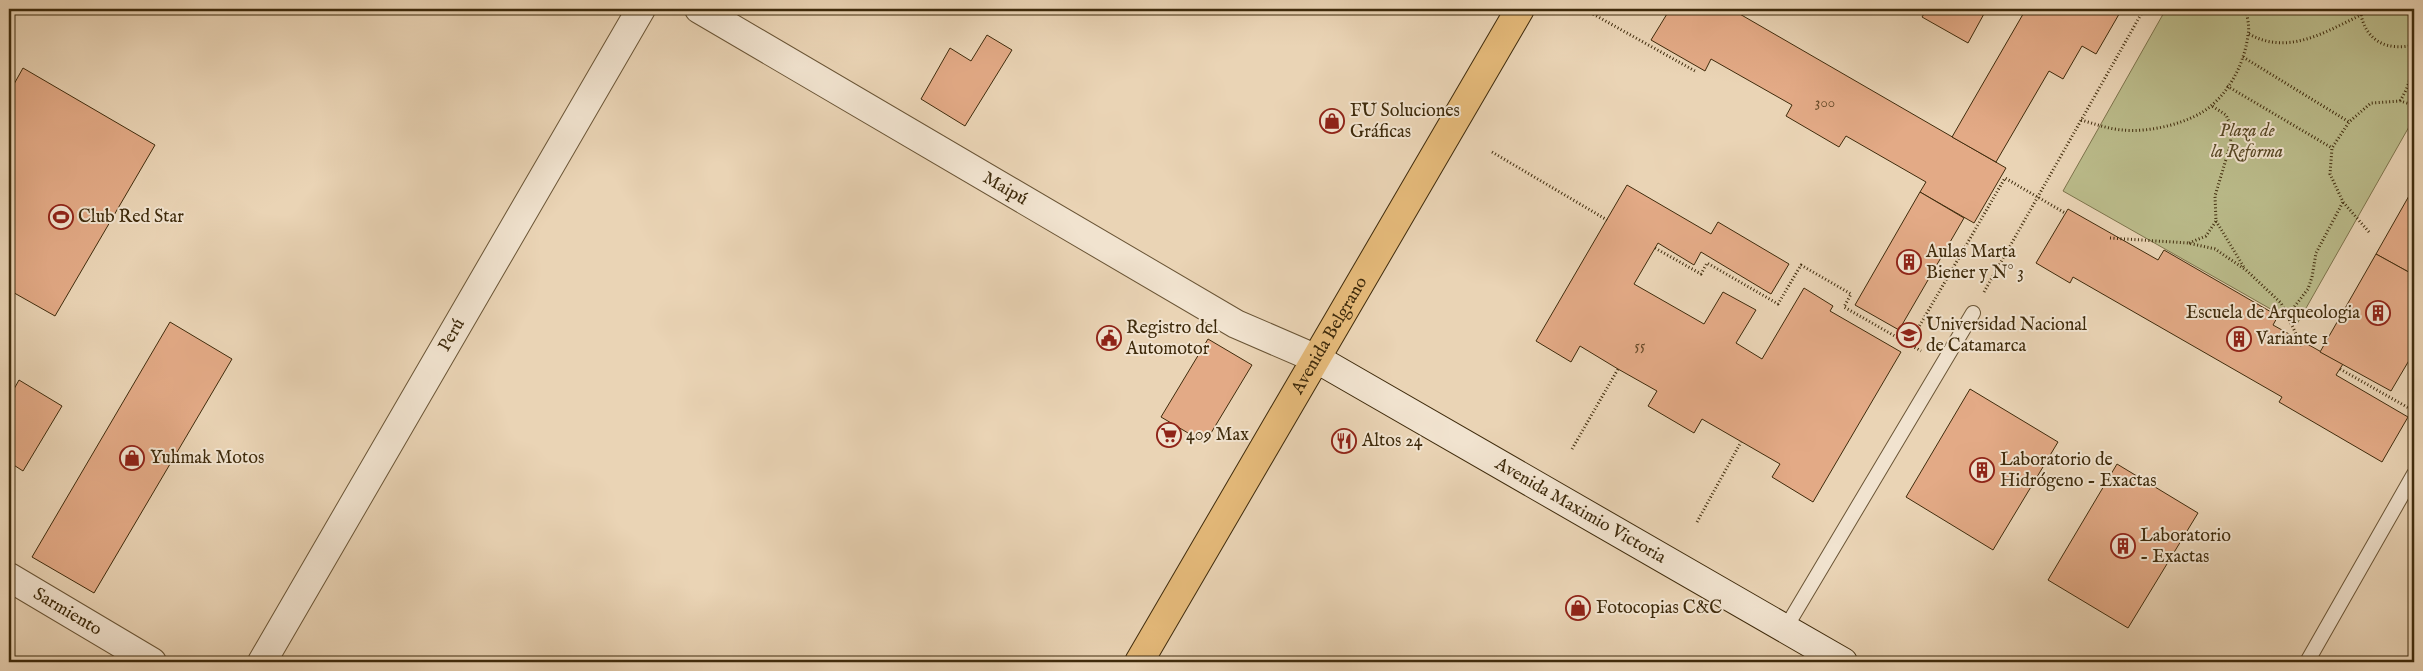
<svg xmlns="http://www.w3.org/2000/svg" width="2423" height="671" viewBox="0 0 2423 671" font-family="'IM FELL English',serif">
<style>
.green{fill:#bbbc8b;stroke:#7d744c}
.building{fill:#e3aa86;stroke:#3f2b0c}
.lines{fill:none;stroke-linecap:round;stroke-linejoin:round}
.lane-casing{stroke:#6a5536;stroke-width:16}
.street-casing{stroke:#6a5536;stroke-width:30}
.secondary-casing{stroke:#3f2b0c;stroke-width:30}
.primary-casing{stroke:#3f2b0c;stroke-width:30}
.path{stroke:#3f2b0c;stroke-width:3;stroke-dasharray:1 2.5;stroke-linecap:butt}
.lane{stroke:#f1e3cf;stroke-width:14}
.street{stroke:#f1e3cf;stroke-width:28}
.secondary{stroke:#f1e3cf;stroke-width:28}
.primary{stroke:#e5ba7a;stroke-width:28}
.labels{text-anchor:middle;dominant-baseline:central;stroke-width:4;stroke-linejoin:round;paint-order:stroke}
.number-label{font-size:15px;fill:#684b2a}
.poi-label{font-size:18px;fill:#3f2b0c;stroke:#f1e3cf;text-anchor:start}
.park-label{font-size:18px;font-style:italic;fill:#584825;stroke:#f1e3cf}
.street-label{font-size:18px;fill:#3f2b0c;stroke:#f1e3cf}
</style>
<rect width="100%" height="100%" fill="#ead4b5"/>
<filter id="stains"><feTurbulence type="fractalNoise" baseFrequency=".004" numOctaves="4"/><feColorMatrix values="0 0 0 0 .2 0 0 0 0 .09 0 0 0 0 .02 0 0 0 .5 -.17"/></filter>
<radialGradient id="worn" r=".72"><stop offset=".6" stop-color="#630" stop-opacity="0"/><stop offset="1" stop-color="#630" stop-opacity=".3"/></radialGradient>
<polygon class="green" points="2166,9 2414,9 2414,118 2297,324 2063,191"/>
<g class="building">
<polygon points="1670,9 1740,9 1738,13 2006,168 1974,223 1920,192 1926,182 1846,136 1839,147 1786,116 1792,105 1711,59 1705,71 1651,40"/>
<polygon points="1927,9 1979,9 1985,12 1968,43 1922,17"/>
<polygon points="2026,9 2122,9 2096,54 2082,46 2063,79 2049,71 1996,162 1952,137"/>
<polygon points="987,35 1012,50 965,126 921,99 950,48 971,61"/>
<polygon points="23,68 155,145 55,316 9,290 9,93"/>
<polygon points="1627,185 1711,234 1718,222 1789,264 1771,294 1701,252 1694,265 1658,243 1634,284 1704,324 1723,292 1756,310 1736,343 1762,359 1804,288 1833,306 1830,311 1901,352 1813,502 1772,477 1780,464 1702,419 1694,433 1648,406 1657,391 1618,369 1580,346 1571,362 1536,341"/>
<polygon points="2414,187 2414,275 2376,254"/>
<polygon points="1920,192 1964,218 1899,330 1855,305"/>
<polygon points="2068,209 2158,260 2164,250 2278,316 2273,325 2343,364 2336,375 2408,417 2382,462 2279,402 2282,397 2073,277 2070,283 2036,263"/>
<polygon points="2376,254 2414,275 2414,352 2391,391 2320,352"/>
<polygon points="170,322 232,359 94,593 32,557"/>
<polygon points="1208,339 1252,365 1205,443 1161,417"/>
<polygon points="19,380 62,406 23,471 9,462 9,398"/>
<polygon points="1970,389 2058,442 1993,550 1906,497"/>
<polygon points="2117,464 2198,513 2128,628 2048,580"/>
</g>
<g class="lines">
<defs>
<g id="lane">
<polyline points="1785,629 1973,313"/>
<polyline points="2307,662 2414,474"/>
</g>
<g id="street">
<path id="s1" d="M699,9L1236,324L1317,359"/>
<path id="s2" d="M9,577L152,662"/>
<path id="s3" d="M262,662L641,9"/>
</g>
<g id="secondary">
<path id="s4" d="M1317,359L1843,662"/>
</g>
<g id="primary">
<path id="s5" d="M1139,662L1520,9"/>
</g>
</defs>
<use href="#lane" class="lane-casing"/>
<use href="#street" class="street-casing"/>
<use href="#secondary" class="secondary-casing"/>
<use href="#primary" class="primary-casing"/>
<g class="path">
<polyline points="1584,9 1695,71"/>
<path d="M2361,15C2367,42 2388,51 2414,45"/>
<path d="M2249,34C2288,56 2325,32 2361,15L2364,9"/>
<polyline points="2243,57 2349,122"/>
<polyline points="2227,86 2332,148"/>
<path d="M2400,101C2412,82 2413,67 2413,46"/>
<path d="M2081,120C2095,124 2109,129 2122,130C2149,133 2192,123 2212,105C2232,88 2245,60 2248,35C2250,27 2247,17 2246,9"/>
<polyline points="1492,152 1607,220"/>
<polyline points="2216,221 2245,269"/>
<polyline points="2369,232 2343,202 2330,174 2332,148 2349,122 2371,103 2400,101 2414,105"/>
<polyline points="2110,238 2188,243 2215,249 2246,270 2281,303 2303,348"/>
<polyline points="2189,243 2206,236 2216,221 2215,196 2230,146 2232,129 2226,115 2212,106"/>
<polyline points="1655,248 1701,274 1707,263 1778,304 1801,265 1851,294 1844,307 1921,351"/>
<polyline points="1984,292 2144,9"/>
<polyline points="2288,315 2308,289 2312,277 2316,253 2343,202"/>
<polyline points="1909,344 2005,178 2065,213"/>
<polyline points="2340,369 2414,411"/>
<polyline points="1572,449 1618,369"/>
<polyline points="1697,522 1741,442"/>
</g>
<use href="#lane" class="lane"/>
<use href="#street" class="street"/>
<use href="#secondary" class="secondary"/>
<use href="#primary" class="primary"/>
</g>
<defs>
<symbol id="shop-ring" viewBox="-11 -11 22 22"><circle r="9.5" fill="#f1e3cf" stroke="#8f2418" stroke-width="1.5"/><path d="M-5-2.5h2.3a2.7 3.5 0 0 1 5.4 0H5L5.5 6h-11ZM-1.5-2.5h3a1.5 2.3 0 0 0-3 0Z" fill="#8f2418"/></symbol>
<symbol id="stadium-ring" viewBox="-11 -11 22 22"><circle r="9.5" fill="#f1e3cf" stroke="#8f2418" stroke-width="1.5"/><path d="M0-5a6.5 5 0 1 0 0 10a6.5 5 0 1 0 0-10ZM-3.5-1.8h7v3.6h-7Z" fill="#8f2418"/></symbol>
<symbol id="building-ring" viewBox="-11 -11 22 22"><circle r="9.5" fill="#f1e3cf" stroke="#8f2418" stroke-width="1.5"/><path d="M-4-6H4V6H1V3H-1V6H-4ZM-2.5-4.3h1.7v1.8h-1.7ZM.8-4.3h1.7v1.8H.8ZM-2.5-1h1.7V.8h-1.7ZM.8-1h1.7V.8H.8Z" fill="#8f2418"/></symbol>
<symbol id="university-ring" viewBox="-11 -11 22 22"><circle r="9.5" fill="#f1e3cf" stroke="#8f2418" stroke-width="1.5"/><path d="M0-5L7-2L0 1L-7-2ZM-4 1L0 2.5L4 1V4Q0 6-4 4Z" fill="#8f2418"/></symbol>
<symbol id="civic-ring" viewBox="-11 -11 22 22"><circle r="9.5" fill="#f1e3cf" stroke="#8f2418" stroke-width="1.5"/><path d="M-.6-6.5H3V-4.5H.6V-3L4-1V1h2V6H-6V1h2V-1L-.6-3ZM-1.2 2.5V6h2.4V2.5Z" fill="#8f2418"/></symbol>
<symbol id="supermarket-ring" viewBox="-11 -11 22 22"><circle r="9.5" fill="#f1e3cf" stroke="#8f2418" stroke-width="1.5"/><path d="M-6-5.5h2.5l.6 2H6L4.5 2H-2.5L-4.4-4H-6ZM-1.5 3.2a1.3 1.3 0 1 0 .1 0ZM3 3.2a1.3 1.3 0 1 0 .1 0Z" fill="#8f2418"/></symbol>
<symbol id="restaurant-ring" viewBox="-11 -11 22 22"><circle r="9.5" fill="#f1e3cf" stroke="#8f2418" stroke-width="1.5"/><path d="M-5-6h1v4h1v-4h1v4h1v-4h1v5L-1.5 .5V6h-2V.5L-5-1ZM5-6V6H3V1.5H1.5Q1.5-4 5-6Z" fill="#8f2418"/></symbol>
</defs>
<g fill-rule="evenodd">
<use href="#shop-ring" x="1318" y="107" width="28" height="28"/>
<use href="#stadium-ring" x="47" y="203" width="28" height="28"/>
<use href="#building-ring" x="1895" y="248" width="28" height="28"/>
<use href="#building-ring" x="2364" y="299" width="28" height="28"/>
<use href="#university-ring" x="1895" y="321" width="28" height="28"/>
<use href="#civic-ring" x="1095" y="324" width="28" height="28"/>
<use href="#building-ring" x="2225" y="325" width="28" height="28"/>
<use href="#supermarket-ring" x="1155" y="421" width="28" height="28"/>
<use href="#restaurant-ring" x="1330" y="427" width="28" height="28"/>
<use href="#shop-ring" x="118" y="444" width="28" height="28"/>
<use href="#building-ring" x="1968" y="456" width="28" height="28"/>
<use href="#building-ring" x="2109" y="532" width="28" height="28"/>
<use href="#shop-ring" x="1564" y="594" width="28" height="28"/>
</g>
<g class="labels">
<g class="number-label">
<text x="1825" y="102">300</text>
<text x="1640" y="345">55</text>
</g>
<g class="poi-label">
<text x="1350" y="111">FU Soluciones<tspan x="1350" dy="21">Gráficas</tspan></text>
<text x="78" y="217">Club Red Star</text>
<text x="1926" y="252">Aulas Marta<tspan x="1926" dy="21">Biener y N° 3</tspan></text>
<text x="2360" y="313" text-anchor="end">Escuela de Arqueologia</text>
<text x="1926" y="325">Universidad Nacional<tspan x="1926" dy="21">de Catamarca</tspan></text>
<text x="1126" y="328">Registro del<tspan x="1126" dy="21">Automotor</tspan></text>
<text x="2256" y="339">Variante 1</text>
<text x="1186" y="435">409 Max</text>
<text x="1362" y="441">Altos 24</text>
<text x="150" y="458">Yuhmak Motos</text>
<text x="2000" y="460">Laboratorio de<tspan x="2000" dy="21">Hidrógeno - Exactas</tspan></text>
<text x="2140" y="536">Laboratorio<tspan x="2140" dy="21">- Exactas</tspan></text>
<text x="1596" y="608">Fotocopias C&amp;C</text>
</g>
<g class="park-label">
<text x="2247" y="131">Plaza de<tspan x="2247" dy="21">la Reforma</tspan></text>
</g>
<g class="street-label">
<text stroke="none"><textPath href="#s1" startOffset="355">Maipú</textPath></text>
<text stroke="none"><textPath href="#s3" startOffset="378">Perú</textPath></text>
<text stroke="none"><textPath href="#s5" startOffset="378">Avenida Belgrano</textPath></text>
<text stroke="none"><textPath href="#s4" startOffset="304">Avenida Maximio Victoria</textPath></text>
<text stroke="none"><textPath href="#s2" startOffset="68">Sarmiento</textPath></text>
</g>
</g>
<rect width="2423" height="671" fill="none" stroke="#ead4b5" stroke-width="30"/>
<rect x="10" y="10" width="2403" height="651" fill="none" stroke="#3f2b0c" stroke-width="2.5"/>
<rect x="15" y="15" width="2393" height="641" fill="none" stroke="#3f2b0c"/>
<rect width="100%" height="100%" filter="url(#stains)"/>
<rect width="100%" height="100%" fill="url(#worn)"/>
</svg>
